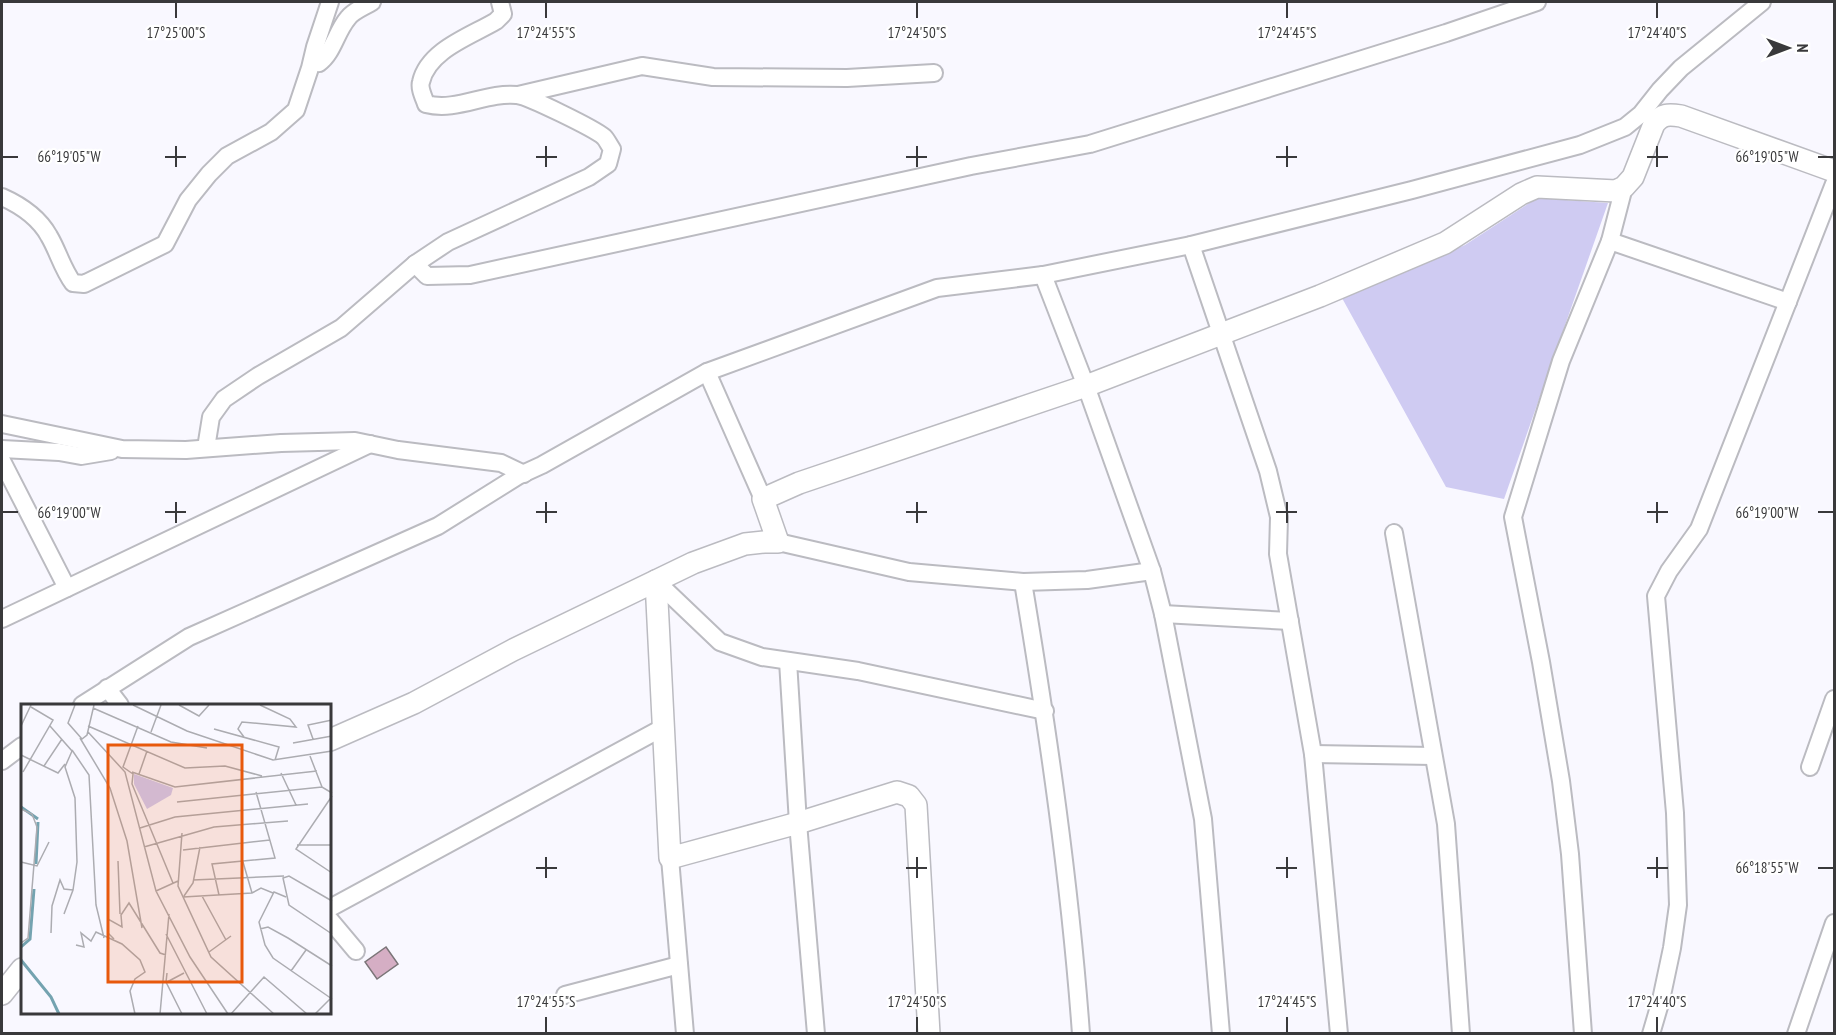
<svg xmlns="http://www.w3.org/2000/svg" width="1836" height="1035" viewBox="0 0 1836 1035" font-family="'PT Sans Narrow',sans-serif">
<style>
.green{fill:#cfcbf2}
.building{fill:#d5aec4;stroke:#7b7578;stroke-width:1.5}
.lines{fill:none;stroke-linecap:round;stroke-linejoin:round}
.minor-casing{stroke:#bbbbc1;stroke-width:20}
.tertiary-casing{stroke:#bbbbc1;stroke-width:24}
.minor{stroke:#fff;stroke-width:16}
.tertiary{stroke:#fff;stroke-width:21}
.ticks{fill:none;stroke:#39393b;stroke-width:2}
.inset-river{fill:none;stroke:#74a3b0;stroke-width:3}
.inset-road{fill:none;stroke:#acacb1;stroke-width:1.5}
.view{fill:#e8590c;fill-opacity:0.15;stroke:#e8590c;stroke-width:3}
.inset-edge{fill:none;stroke:#39393b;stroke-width:3}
.ticks-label{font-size:15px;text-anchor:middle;fill:#39393b;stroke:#fff;stroke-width:4.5;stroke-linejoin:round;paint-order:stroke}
</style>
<rect width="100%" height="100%" fill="#f9f8ff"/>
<polygon class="green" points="1537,198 1608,203 1504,499 1446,487 1342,298 1465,245"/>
<polygon class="building" points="386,947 398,964 377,979 365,962"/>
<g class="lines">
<defs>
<g id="minor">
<path d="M313,58L319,63C333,53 336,32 348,18C353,11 364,7 372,2"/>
<polyline points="518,95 642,66 713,77 847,78 934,73"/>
<path d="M2,197C20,205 39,218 49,236C58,251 62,268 73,283L84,284L165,244L188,200L209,174L227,156L271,132L296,110L310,68L315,47L330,2"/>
<polyline points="1610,241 1788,302"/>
<polyline points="1191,245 1268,471 1279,517 1278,554 1313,754 1339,1034"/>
<polyline points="415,264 427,276 470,275 971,166 1090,144 1446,33 1537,2"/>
<polyline points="1043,275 1086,386 1152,571 1163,614 1203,819 1221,1034"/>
<polyline points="707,372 763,499"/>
<polyline points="2,424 122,449 186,450 281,443 355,441 398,450 501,463 524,474"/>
<path d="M206,448L211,417L224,399L258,376L341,328L415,264L448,242L589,177L608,164L612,149C609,145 607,140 604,137C595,129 528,96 517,95C486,92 457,112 426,104C424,98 419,88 421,82C428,50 471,36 496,21L503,14L500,2"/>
<polyline points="2,449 59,452 81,456 111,451"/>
<polyline points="2,461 67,588"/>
<polyline points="1394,533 1446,824 1461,1034"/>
<polyline points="778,542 909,572 1023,582 1087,580 1152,571"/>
<polyline points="656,581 720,642 762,657 858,671 1045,711"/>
<path d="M1023,582C1048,732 1070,882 1081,1034"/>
<polyline points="1163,614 1290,621"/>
<polyline points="2,619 370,444"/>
<polyline points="788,661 798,823 816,1034"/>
<polyline points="107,688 120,705"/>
<polyline points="82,705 189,637 438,526 518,476 542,465 707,372 937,288 1043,275 1191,245 1412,190 1580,145 1625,127 1641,114 1660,90 1681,68 1762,2"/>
<polyline points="1313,754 1433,756"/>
<polyline points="2,761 22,746"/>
<polyline points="1810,767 1834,699"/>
<polyline points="670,858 685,1034"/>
<polyline points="330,908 664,727"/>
<polyline points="330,920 356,951"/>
<polyline points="565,995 679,965"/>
<polyline points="1583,1034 1570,854 1561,781 1541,662 1513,517 1561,361 1610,241 1624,187"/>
<polyline points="1651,1034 1661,1000 1672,948 1678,905 1675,813 1656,596 1669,571 1699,529 1834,184"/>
<polyline points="1796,1034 1834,923"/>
</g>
<g id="tertiary">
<polyline points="656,581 670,858 798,823 897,792 909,796 916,805 929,1034"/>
<path d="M330,740L414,703L513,650L693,563L745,544L764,542H778L763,499L799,483L1086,386L1320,296L1445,243L1521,194L1537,187L1616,191L1624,187L1633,177L1654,124C1662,114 1668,114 1681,116L1834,171"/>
<polyline points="2,994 22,969"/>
</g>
</defs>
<use href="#minor" class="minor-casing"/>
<use href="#tertiary" class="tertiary-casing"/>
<use href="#minor" class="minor"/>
<use href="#tertiary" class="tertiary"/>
</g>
<path class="ticks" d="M176,3V18M546,3V18M917,3V18M1287,3V18M1657,3V18M176,146V167M546,146V167M917,146V167M1287,146V167M1657,146V167M3,157H18M165,157H186M536,157H557M906,157H927M1276,157H1297M1647,157H1668M1818,157H1833M176,502V523M546,502V523M917,502V523M1287,502V523M1657,502V523M3,512H18M165,512H186M536,512H557M906,512H927M1276,512H1297M1647,512H1668M1818,512H1833M546,857V878M917,857V878M1287,857V878M1657,857V878M536,868H557M906,868H927M1276,868H1297M1647,868H1668M1818,868H1833M546,1017V1032M917,1017V1032M1287,1017V1032M1657,1017V1032"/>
<g transform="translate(21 704)">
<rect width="310" height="310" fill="#f9f8ff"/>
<path d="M113,70L152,84L150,91L126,105L113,80Z" fill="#cfcbf2"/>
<path class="inset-river" d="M0,103L17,115M15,160L17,118M0,243L9,235L13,185M0,256L30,293L38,310"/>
<path class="inset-road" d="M54,1L47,19L61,35L66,31L73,1M112,1L166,27L252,56L311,47M158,1L178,12L188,1M72,4L150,38L186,44M0,22L10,1M29,22L51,47L44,63L54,94L56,158L52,186L43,210M67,22L164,64L204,62L241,72M117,22L102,63L112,70L111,80L152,179M193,25L258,43L254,56M67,28L104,68L135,187L169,253L207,310M130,28L140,1M223,33L217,25L221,18L275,23L269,15L239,1M59,34L89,84L106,137L121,224M292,35L287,21L311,16M272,39L311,32M51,46L68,71L75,201L83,234M0,51L37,69L44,60M289,52L301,83M23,62L41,35M2,68L32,16L10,3M111,68L154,83L296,67M260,69L275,101M118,70L126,47M311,92L275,145L311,169M156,98L301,83L311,89M0,105L11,110L16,123L7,234L0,239M119,124L154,113L287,100M161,129L157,182L190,253L253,310M276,141H311M123,143L193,123L267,117M162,146L249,136M97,157L99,210M0,158L16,162L28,138M222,158L231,189M172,176L263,172M135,187L157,177M198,191L191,160L254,154L235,88M163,192L172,179L179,143M181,192L205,236M162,193L231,189L240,184L252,189M265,193L253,188L238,218L244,241L252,254L311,295M311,197L268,172L262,174L268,201L311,230M239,225L247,223L267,234L311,262M30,229L31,202L39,176L43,185L52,186M145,230L186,310M93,235L87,229V215L101,223L100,211L108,199L139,249L145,251M55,241L63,243L60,229L70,237L75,228L101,240L119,256L124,268L114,275L109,287L114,310M188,248L210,232M270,267L285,246M146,269L145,278L161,310M146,278L163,269M139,310L148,210M210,310L243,273L286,310M294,310L309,295"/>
<path class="view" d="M87,41H221V278H87Z"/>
<rect width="310" height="310" class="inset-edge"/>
</g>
<g class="ticks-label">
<text x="176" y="38">17°25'00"S</text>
<text x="546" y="38">17°24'55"S</text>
<text x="917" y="38">17°24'50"S</text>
<text x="1287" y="38">17°24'45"S</text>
<text x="1657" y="38">17°24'40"S</text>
<text x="1767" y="162">66°19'05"W</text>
<text x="69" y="162">66°19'05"W</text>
<text x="1767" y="518">66°19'00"W</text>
<text x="69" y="518">66°19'00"W</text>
<text x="1767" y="873">66°18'55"W</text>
<text x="546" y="1007">17°24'55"S</text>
<text x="917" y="1007">17°24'50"S</text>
<text x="1287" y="1007">17°24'45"S</text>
<text x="1657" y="1007">17°24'40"S</text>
</g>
<rect width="1836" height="1035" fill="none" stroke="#39393b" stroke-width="6"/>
<g transform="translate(1788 48) rotate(90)" stroke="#ffffff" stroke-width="4.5" paint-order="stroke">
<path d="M0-4.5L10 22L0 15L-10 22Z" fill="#39393b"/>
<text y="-9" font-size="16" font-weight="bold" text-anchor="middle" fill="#39393b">N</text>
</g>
</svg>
